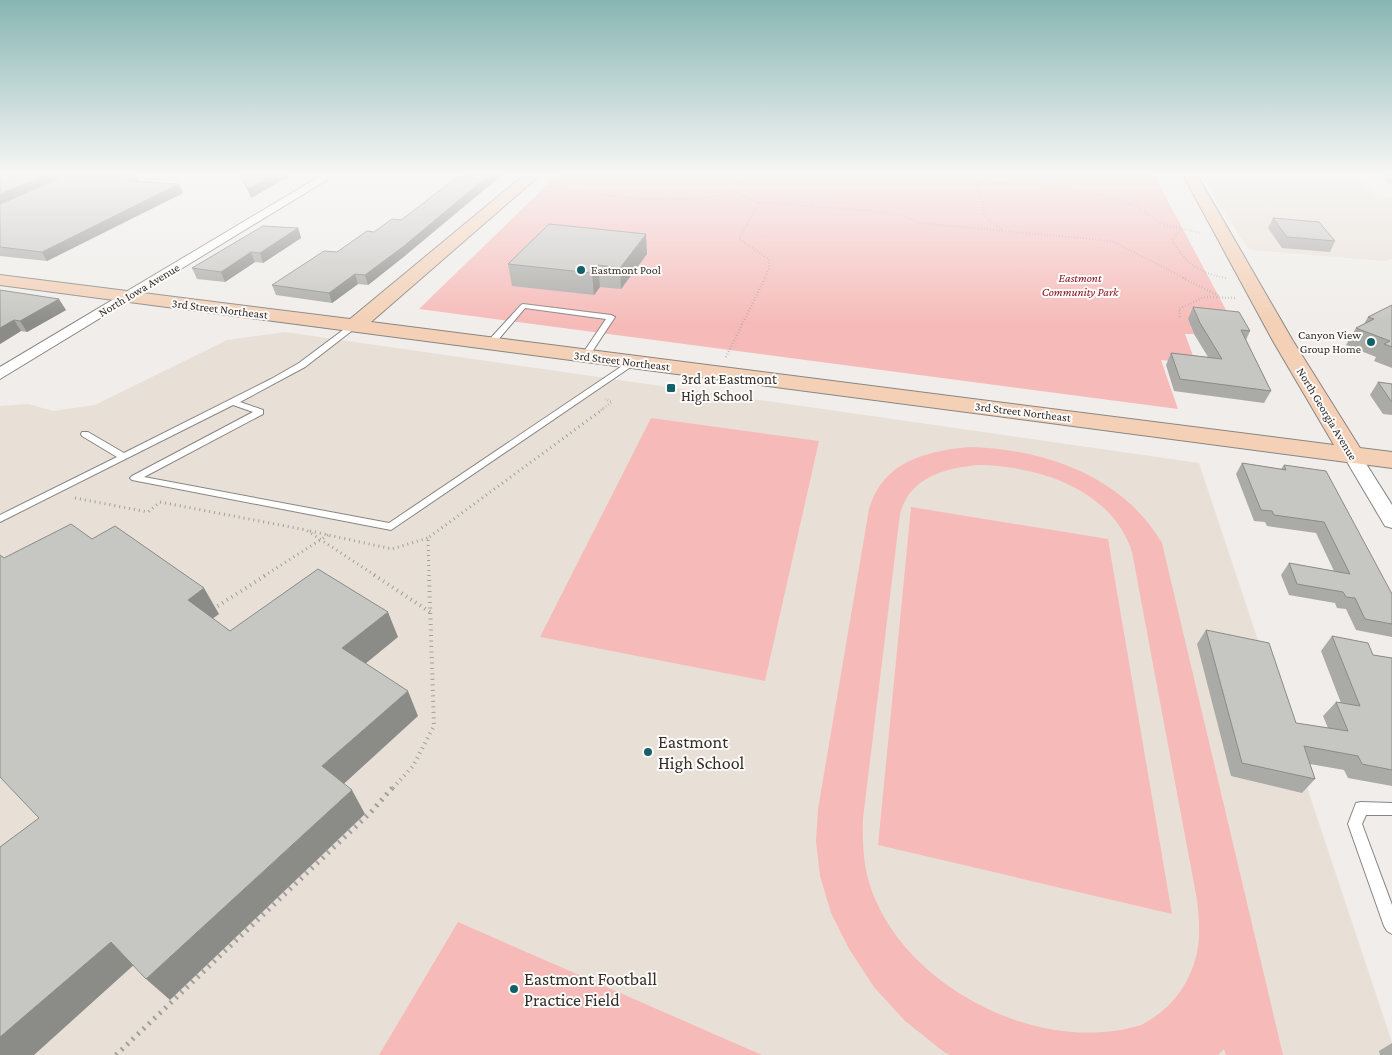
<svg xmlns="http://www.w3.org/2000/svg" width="1392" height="1055" viewBox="0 0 1392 1055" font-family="'Crimson Pro',serif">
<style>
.built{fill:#e8e0d7}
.green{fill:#f6bbb9;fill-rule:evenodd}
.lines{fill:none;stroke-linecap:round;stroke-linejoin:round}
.canal{fill:#97ba63;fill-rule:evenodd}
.lane-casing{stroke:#888683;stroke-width:2}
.street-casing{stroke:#888683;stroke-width:2}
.secondary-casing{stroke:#888683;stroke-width:2}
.path-far4{stroke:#a29f9d;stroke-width:2;stroke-dasharray:0.5 2.5;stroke-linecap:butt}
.path-far3{stroke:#a29f9d;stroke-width:2.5;stroke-dasharray:0.5 2.5;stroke-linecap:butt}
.path-far2{stroke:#a29f9d;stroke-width:3;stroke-dasharray:1 4;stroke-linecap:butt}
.path-far1{stroke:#a29f9d;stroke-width:4;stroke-dasharray:1 4.5;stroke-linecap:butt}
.path{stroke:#a29f9d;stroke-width:5;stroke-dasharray:2 5.5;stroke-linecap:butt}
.lane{fill:#fff;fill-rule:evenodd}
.street{fill:#fff;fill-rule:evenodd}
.secondary{fill:#f3d0b6;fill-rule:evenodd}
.wall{fill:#aaaaa7}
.shaded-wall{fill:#8b8b88}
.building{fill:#c6c6c2;stroke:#8b8b88}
.poi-dot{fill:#11606a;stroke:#fdfaf7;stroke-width:2}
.labels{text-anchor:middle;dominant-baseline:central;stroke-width:4;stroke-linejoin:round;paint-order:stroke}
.far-poi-label{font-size:12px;fill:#302f2e;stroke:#fdfaf7;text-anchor:start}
.far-park-label{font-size:12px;font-style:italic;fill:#840a1f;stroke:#fdfaf7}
.far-street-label{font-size:12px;fill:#302f2e;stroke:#fdfaf7}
.poi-label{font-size:15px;fill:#302f2e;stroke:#fdfaf7;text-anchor:start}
.near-poi-label{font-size:18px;fill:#302f2e;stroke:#fdfaf7;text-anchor:start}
</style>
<rect width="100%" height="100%" fill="#f0edea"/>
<g class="built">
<polygon points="1201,175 1354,175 1376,196 1392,197 1392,259 1385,261 1249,250"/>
<polygon points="285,332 1199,463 1392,1042 1392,1055 0,1055 0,406 28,404 53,411 95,405 227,340"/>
</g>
<g class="green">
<polygon points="557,175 1154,175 1233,323 1188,319 1194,334 1185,334 1195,361 1181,362 1161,360 1178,409 419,309"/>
<polygon points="651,418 819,441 765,681 540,637"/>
<path d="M970,447C1044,449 1123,476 1162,543L1283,1055H1226L1224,1049L1218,1055H950L944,1052L905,1021L874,987L849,949L831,913L820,876L816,841L818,809L869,509C883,461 926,451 970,447ZM979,465C1038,466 1112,489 1132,552L1197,900C1199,919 1201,938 1196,957C1188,987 1169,1011 1141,1025C1043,1055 916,992 876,901C864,875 862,848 863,819L900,514C910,477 944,468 979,465Z"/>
<polygon points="911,507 1108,539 1172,914 878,845"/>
<polygon points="458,922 762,1055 379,1055"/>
</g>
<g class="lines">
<polygon class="canal" points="1383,175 1392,175 1392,184 1387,183"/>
<defs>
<g id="lane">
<polygon points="523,304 611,315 615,317 588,358 585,358 581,356 606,319 525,308 493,346 487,346 487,342 521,305"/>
<polygon points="351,324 358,326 305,367 240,402 263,410 263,414 144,477 389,523 631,360 637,360 638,362 391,530 132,480 130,478 132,476 253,412 233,405 0,522 0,515 117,457 82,436 81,434 82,432 88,432 124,453 271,379 299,363"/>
<polygon points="1361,802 1392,803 1392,815 1366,815 1362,824 1392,905 1392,934 1387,931 1384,926 1348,824 1356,803"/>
</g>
<g id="street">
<polygon points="322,175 335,175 0,379 0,367"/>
<polygon points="1352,450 1358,451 1392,505 1392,528 1385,526 1343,455 1346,451"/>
</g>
<polygon id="secondary" points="524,175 540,175 371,322 1334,445 1273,341 1183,175 1197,175 1293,341 1360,448 1392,452 1392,468 0,285 0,275 350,319"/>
</defs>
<use href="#lane" class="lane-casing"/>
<use href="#street" class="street-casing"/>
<use href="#secondary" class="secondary-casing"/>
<g class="path-far4">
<polyline points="924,175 1065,189 1105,196 1137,207 1164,225 1202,233"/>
<polyline points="974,179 982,198 984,216 1003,231"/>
<path d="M544,187C599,193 669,208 723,194C733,191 738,181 748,179C762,176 776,179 790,175"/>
<polyline points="732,190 759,203 879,211 904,216 920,223 1112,241 1186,279"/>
<polyline points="759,203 739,239 769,259 769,269 764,279"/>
<path d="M1180,230L1172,240C1184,262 1201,274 1226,278"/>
</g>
<g class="path-far3">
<polyline points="1183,278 1219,296"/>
<polyline points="1180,317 1179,309 1204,297 1236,298"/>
<polyline points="726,357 765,278"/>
<polyline points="601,410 612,402 605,399"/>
</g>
<g class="path-far2">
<polyline points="75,498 148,512 160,502 306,530 376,576"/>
<polyline points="310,531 392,549 428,538"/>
<polyline points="264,576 328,535"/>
<polyline points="429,576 428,538 603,409"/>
</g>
<g class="path-far1">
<polyline points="374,575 430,612"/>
<polyline points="213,609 266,575"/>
<polyline points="393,788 413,766 434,726 429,575"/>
</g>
<polyline class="path" points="116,1055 371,812 394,786"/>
<use href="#lane" class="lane"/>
<use href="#street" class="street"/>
<use href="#secondary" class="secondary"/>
</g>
<g class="wall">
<polygon points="0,175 136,177 138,181 183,193 47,261 0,256"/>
<polygon points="240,175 291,175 251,198"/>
<polygon points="1273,218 1335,241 1330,252 1282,248 1268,228"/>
<polygon points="298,228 301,238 263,263 255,262 225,282 197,279 192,268"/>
<polygon points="337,252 406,255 368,285 358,284 332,303 276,295 272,285"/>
<polygon points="647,254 621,289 600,287 594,295 512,286 508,264"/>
<polygon points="0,290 66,310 27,332 21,331 0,344"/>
<polygon points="1392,305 1392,368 1374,361 1376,357 1346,345 1356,328 1364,324 1368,317"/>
<polygon points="1193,307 1250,331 1246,340 1271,391 1264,403 1174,391 1166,365 1171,353 1208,357 1194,334 1188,319"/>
<polygon points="1378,382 1392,384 1392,415 1383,414 1370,395"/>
<polygon points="1242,463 1281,469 1284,465 1392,594 1392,637 1356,630 1346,609 1337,608 1335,603 1289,595 1281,575 1289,563 1334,571 1316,533 1267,526 1265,522 1254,521 1236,474"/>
<polygon points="1206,630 1296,723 1328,728 1323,716 1336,702 1341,703 1321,651 1332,636 1373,655 1392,658 1392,786 1348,778 1344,770 1310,764 1315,779 1302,793 1231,776 1197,644"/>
<polygon points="1392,1043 1392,1055 1380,1055 1379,1051"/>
</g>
<g class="shaded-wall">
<polygon points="46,175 69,175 0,205 0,194"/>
<polygon points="119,175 139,175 136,177 139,185 130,189"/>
<polygon points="272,175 291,175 251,198 248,189"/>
<polygon points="489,175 502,175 406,255 368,285 365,275"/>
<polygon points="179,184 183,193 47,261 42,252"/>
<polygon points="298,228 301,238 263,263 260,253"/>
<polygon points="646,234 647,254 621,289 620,268"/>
<polygon points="251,252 255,262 225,282 221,272"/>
<polygon points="598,265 600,287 594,295 592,273"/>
<polygon points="355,274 358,284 332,303 329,293"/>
<polygon points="59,299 66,310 27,332 20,321"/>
<polygon points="14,320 21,331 0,344 0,328"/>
<polygon points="204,588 219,614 204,625 188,600"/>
<polygon points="388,612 398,637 354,673 342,648"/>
<polygon points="408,691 418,716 336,791 322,766"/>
<polygon points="352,790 365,814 170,1000 146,979"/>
<polygon points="111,942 136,963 34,1055 0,1055 0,1037"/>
</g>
<g class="building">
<polygon points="0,175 46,175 0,194"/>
<polygon points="67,175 122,175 135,176 126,181 179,184 42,252 0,247 0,204"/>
<polygon points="240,175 272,175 248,189"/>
<polygon points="460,175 489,175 404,246 365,275 355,274 329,293 272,285 324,251 337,252 367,231 374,232 392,219 401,220"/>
<polygon points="1273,218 1319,222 1335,241 1287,237"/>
<polygon points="549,224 646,234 620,268 598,265 592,273 508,264"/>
<polygon points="263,226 298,228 260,253 251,252 221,272 192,268"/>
<polygon points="0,290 59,299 20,321 14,320 0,328"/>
<polygon points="1392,305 1392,347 1384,344 1390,341 1356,328 1374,319 1368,317"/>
<polygon points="1193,307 1239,312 1250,331 1241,330 1271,391 1180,379 1171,353 1222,359 1200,323"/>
<polygon points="1378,382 1392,384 1392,402 1391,401"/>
<polygon points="1242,463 1286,470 1284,465 1326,471 1392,594 1392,624 1365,619 1355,598 1346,597 1343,592 1297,584 1289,563 1350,574 1324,522 1274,515 1272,511 1261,510"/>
<polygon points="71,524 92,539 115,526 204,588 188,600 230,631 318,569 388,612 342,648 408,691 322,766 352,790 146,979 111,942 0,1037 0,847 39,818 0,777 0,555 4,558"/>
<polygon points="1206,630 1269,643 1296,723 1348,731 1336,702 1360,706 1332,636 1368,643 1373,655 1392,658 1392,770 1362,764 1358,756 1304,746 1315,779 1242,763"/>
</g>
<linearGradient id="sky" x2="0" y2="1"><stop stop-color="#87b6b3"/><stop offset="0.54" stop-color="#f8f7f6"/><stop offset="1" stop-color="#f8f7f6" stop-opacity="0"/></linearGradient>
<rect width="1392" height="323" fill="url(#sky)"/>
<g class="poi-dot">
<circle cx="581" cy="270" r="5"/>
<circle cx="1371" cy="342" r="5"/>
<rect x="666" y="383" width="10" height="10" rx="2.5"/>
<circle cx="648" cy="752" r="5"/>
<circle cx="514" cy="989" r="5"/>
</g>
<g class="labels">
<g class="far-poi-label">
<text x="591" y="270">Eastmont Pool</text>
<text x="1361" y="335" text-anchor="end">Canyon View<tspan x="1361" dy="14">Group Home</tspan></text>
</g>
<g class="far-park-label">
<text x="1080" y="278">Eastmont<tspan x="1080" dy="14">Community Park</tspan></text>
</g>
<g class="far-street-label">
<text transform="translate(139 290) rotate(-31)">North Iowa Avenue</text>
<text transform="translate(220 309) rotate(7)">3rd Street Northeast</text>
<text transform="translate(622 361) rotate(7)">3rd Street Northeast</text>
<text transform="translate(1023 412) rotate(7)">3rd Street Northeast</text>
<text transform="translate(1327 414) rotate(59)">North Georgia Avenue</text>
</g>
<g class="poi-label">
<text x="681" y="379">3rd at Eastmont<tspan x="681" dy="17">High School</tspan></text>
</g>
<g class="near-poi-label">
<text x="658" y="742">Eastmont<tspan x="658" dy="21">High School</tspan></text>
<text x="524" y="979">Eastmont Football<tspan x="524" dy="21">Practice Field</tspan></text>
</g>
</g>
</svg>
